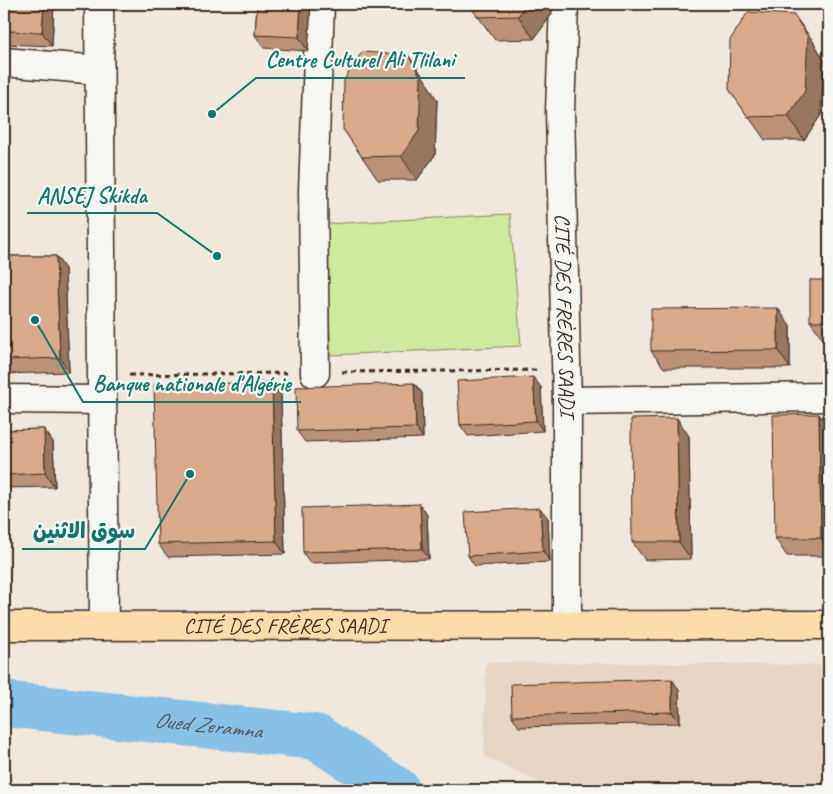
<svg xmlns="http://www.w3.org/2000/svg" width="833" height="794" viewBox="0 0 833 794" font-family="Caveat,'Playpen Sans Arabic',sans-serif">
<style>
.built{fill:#e9d5c4}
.green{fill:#d0e99f;stroke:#868a5e}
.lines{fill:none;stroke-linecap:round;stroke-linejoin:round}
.river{stroke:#88c1e7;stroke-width:46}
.minor-casing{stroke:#3b2a1e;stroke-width:31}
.major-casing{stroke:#3b2a1e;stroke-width:31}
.path{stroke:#3b2a1e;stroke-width:3;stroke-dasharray:5 4;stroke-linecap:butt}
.minor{stroke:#f6f6f2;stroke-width:28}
.major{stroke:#fddcac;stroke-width:28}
.wall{fill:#bb9278;stroke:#3b2a1e}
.shaded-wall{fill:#987761;stroke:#3b2a1e}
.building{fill:#d9aa8b;stroke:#3b2a1e}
.labels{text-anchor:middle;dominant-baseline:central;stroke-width:4.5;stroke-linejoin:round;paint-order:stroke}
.street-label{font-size:21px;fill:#3b2a1e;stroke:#f6f6f2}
.water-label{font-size:22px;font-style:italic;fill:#52575a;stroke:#f6f6f2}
.leader{fill:none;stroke:#0f766e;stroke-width:2}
.callout-dot{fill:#0f766e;stroke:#f6f6f2;stroke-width:2}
.callout-label{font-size:22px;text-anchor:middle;font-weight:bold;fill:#0f766e;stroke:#f6f6f2;stroke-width:4.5;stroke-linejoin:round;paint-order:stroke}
</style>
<rect width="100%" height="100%" fill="#f0e7dd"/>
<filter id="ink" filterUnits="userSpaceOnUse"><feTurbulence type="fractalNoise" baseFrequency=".02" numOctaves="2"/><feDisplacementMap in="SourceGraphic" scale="10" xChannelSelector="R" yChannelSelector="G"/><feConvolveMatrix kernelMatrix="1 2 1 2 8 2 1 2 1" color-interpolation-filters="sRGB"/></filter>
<g filter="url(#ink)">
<polygon class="built" points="486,662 829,665 829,790 557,790 484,756"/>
<polygon class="green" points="510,214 521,346 331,355 325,224"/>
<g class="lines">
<path class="river" id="s1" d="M4,704L316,737L397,790"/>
<defs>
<g id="minor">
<polyline points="99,4 104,626"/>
<path id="s2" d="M564,4L560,111L567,401V626"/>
<polyline points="4,62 99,70"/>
<polyline points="315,373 313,191 320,4"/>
<polyline points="4,399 102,400"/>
<polyline points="567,401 829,397"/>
</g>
<g id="major">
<path id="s3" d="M4,626L829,625"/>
</g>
</defs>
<use href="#minor" class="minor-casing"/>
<use href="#major" class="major-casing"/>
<g class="path">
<polyline points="342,372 540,370"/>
<polyline points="129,375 288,373"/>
</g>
<use href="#minor" class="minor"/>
<use href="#major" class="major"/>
</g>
<g class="wall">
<polygon points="4,4 54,4 52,46 5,44 4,42"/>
<polygon points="257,4 311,4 308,51 264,48 255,35"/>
<polygon points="469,4 552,14 534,39 495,40"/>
<polygon points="811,38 824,60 821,115 804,140 765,140 729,89"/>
<polygon points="408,55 424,78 437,100 435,155 417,180 378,180 343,129"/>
<polygon points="4,256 56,256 65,269 69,372 4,374"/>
<polygon points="829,280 829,339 823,339 810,321"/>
<polygon points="790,326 790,368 664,368 651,351"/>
<polygon points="414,383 422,393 423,438 305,442 297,431"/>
<polygon points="541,387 543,431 468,436 460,425"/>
<polygon points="281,395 285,554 168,557 158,544"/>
<polygon points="819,414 829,429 829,556 787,556 775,538"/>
<polygon points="44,429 53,442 55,487 4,488 4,430"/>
<polygon points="689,436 691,559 645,560 632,542"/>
<polygon points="420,504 427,515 429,559 310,563 303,552"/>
<polygon points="548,518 550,562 475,566 468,556"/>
<polygon points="679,690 680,723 519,727 512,716"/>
</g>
<g class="shaded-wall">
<polygon points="44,4 54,4 52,46 42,32"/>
<polygon points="301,4 311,4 308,51 299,37"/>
<polygon points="526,4 552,4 552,14 534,39 518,16"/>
<polygon points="794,15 811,38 824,60 821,115 804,140 788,116"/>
<polygon points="408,55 424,78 437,100 435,155 417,180 401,156"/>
<polygon points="56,256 65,269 69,372 60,358"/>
<polygon points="778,308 790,326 790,368 778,350"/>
<polygon points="533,377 541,387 543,431 536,421"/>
<polygon points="272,382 281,395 285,554 276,541"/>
<polygon points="414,383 422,393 423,438 416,428"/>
<polygon points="819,414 829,429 829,550 821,538"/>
<polygon points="677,418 689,436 691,559 679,542"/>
<polygon points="44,429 53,442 55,487 45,473"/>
<polygon points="420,504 427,515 429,559 422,549"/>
<polygon points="540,508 548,518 550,562 543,551"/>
<polygon points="672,679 679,690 680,723 672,712"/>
</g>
<g class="building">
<polygon points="4,4 44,4 42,32 4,31"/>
<polygon points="257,4 301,4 299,37 255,35"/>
<polygon points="469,4 526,4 518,16 478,17"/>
<polygon points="748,12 794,15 808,37 805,91 788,116 748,117 729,89 730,40"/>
<polygon points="362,52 408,55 421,77 419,131 401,156 362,157 343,129 344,80"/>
<polygon points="4,256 56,256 60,358 4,360"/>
<rect x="810" y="280" width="19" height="41"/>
<polygon points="778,308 778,350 651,351 651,309"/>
<polygon points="533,377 536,421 460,425 457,381"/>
<polygon points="272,382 276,541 158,544 154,385"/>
<polygon points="414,383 416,428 297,431 296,387"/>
<polygon points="819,414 821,538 775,538 773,415"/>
<polygon points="677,418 679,542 632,542 631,419"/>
<polygon points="44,429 45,473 4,475 4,430"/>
<polygon points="420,504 422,549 303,552 302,508"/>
<polygon points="540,508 543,551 468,556 465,512"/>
<polygon points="672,679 672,712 512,716 511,684"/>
</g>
</g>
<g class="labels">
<g class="street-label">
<text stroke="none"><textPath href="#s2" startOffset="311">CITÉ DES FRÈRES SAADI</textPath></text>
<text stroke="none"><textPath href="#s3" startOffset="281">CITÉ DES FRÈRES SAADI</textPath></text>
</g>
<g class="water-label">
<text stroke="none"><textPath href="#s1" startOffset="205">Oued Zeramna</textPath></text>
</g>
</g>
<path class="leader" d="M212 114L256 78H465M217 256L157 213H27M35 320L83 402H301M190 474L145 549H22"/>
<g class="callout-dot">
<circle cx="212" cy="114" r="5"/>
<circle cx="217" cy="256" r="5"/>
<circle cx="35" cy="320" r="5"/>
<circle cx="190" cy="474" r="5"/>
</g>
<g class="callout-label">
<text x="360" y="67">Centre Culturel Ali Tlilani</text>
<text x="92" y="203">ANSEJ Skikda</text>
<text x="192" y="391">Banque nationale d'Algérie</text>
<text x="84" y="538">سوق الاثنين</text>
</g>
<rect width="833" height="794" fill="none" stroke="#f6f6f2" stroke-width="20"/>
<rect x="10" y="10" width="813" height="774" fill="none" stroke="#3b2a1e" stroke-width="2" filter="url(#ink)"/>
</svg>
